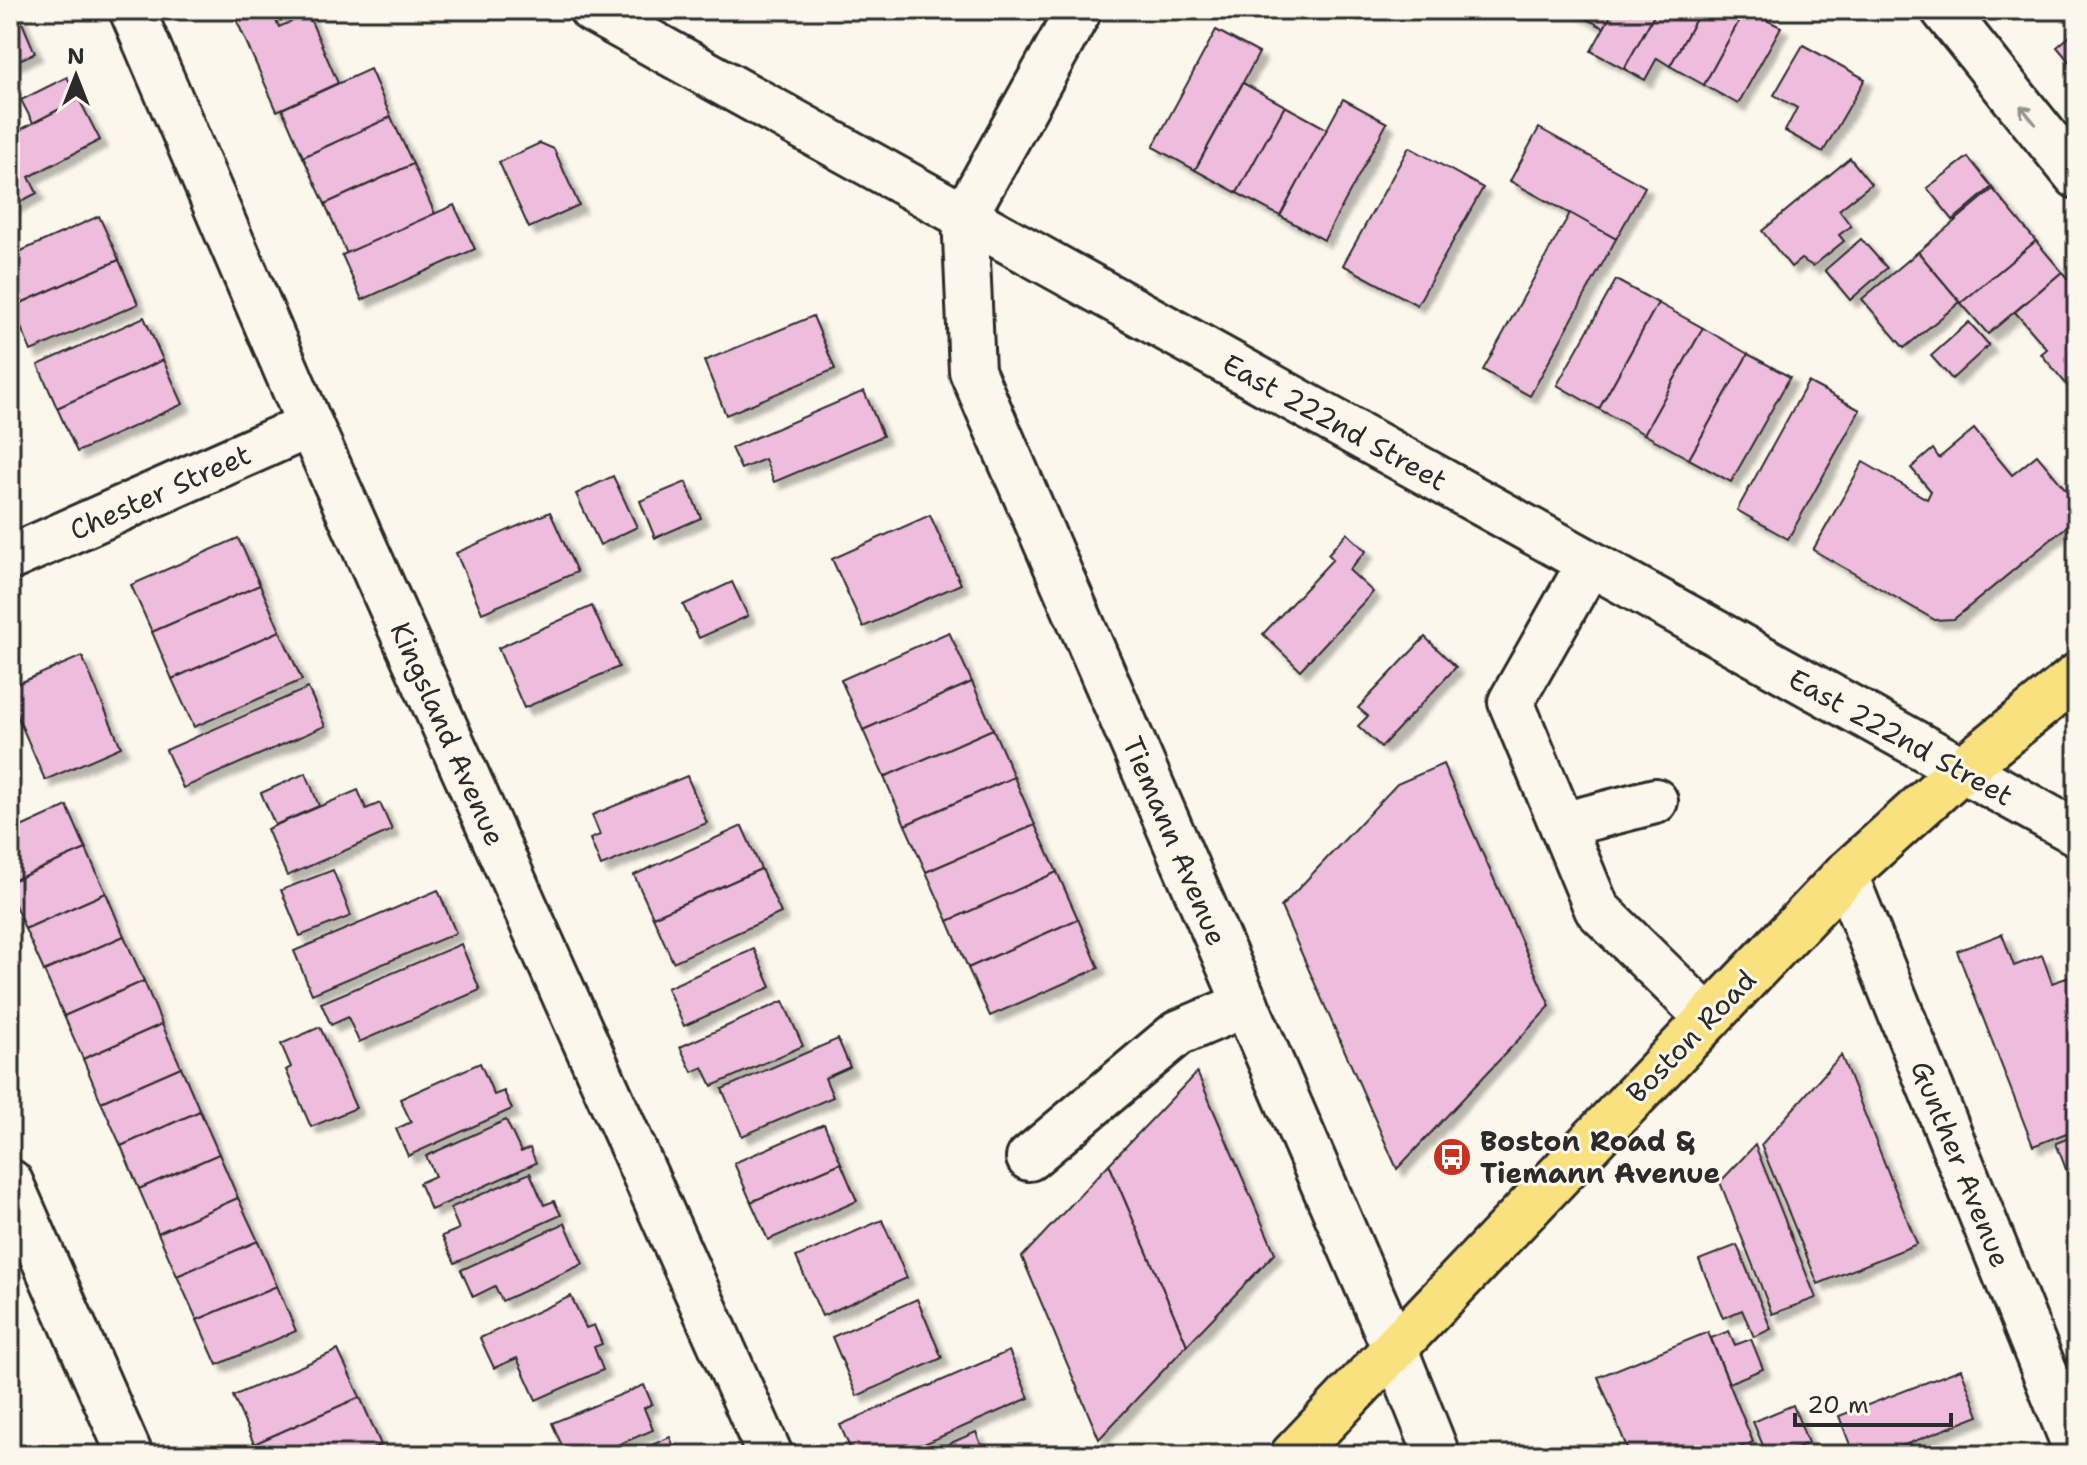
<svg xmlns="http://www.w3.org/2000/svg" width="2087" height="1465" viewBox="0 0 2087 1465" font-family="'Shantell Sans',sans-serif">
<style>
.building{fill:#eebcdc;stroke:#2b2b2b;stroke-width:2;filter:url(#shadow)}
.lines{fill:none;stroke-linecap:round;stroke-linejoin:round}
.minor-casing{stroke:#2b2b2b;stroke-width:50}
.major-casing{stroke:#2b2b2b;stroke-width:50}
.minor{stroke:#fbf7ec;stroke-width:44}
.major{stroke:#fae180;stroke-width:44}
.oneway{stroke:#93918c}
.labels{text-anchor:middle;dominant-baseline:central;stroke-width:6;stroke-linejoin:round;paint-order:stroke}
.street-label{font-size:28px;fill:#2b2b2b;stroke:#fbf7ec}
.poi-label{font-size:28px;font-weight:bold;fill:#2b2b2b;stroke:#fbf7ec;text-anchor:start}
</style>
<defs>
<filter id="shadow"><feDropShadow dx="7" dy="7" stdDeviation="2" flood-color="#0004"/></filter>
</defs>
<rect width="100%" height="100%" fill="#fbf7ec"/>
<filter id="ink" filterUnits="userSpaceOnUse"><feTurbulence type="fractalNoise" baseFrequency=".0125" numOctaves="2"/><feDisplacementMap in="SourceGraphic" scale="16" xChannelSelector="R" yChannelSelector="G"/><feConvolveMatrix kernelMatrix="1 2 1 2 8 2 1 2 1" color-interpolation-filters="sRGB"/></filter>
<g filter="url(#ink)">
<g class="building">
<polygon points="232,10 271,10 279,27 308,14 338,83 277,111"/>
<polygon points="1570,10 1614,10 1604,28"/>
<polygon points="1614,10 1657,10 1624,69 1591,51"/>
<polygon points="1657,10 1701,10 1670,66 1657,58 1645,80 1624,69"/>
<polygon points="1701,10 1719,10 1739,21 1704,85 1670,66"/>
<polygon points="1745,10 1781,27 1738,104 1704,85"/>
<polygon points="18,13 35,53 10,64 10,16"/>
<polygon points="1216,30 1259,53 1195,170 1153,147"/>
<polygon points="2077,30 2077,63 2073,66 2057,47"/>
<polygon points="1803,45 1865,79 1823,152 1785,131 1797,108 1774,95"/>
<polygon points="370,69 391,117 303,157 282,109"/>
<polygon points="67,77 79,99 33,123 21,100"/>
<polygon points="1243,83 1285,106 1237,193 1195,170"/>
<polygon points="79,99 100,140 29,177 37,193 10,207 10,135"/>
<polygon points="1343,99 1387,123 1324,240 1280,216"/>
<polygon points="1285,106 1327,129 1280,216 1237,193"/>
<polygon points="391,117 413,164 325,204 303,157"/>
<polygon points="1539,128 1645,187 1616,239 1510,181"/>
<polygon points="540,143 554,149 579,205 529,228 499,162"/>
<polygon points="1409,147 1483,188 1417,305 1343,265"/>
<polygon points="1968,157 1992,187 1953,220 1927,188"/>
<polygon points="1850,158 1871,184 1839,210 1851,226 1839,235 1844,241 1813,266 1801,259 1791,267 1762,231"/>
<polygon points="413,164 435,214 347,254 325,204"/>
<polygon points="1993,189 2036,241 1961,303 1918,252"/>
<polygon points="454,205 475,249 362,300 342,255"/>
<polygon points="1570,213 1616,239 1530,396 1483,370"/>
<polygon points="99,216 119,260 12,307 10,256"/>
<polygon points="1861,239 1887,268 1850,300 1825,270"/>
<polygon points="2036,241 2062,272 1988,334 1961,303"/>
<polygon points="1918,252 1960,302 1904,348 1862,299"/>
<polygon points="119,260 138,304 31,351 12,307"/>
<polygon points="2062,272 2077,290 2077,397 2041,354 2047,349 2015,312"/>
<polygon points="1616,280 1658,303 1599,409 1557,385"/>
<polygon points="1658,303 1703,328 1644,434 1599,409"/>
<polygon points="813,316 835,369 726,415 704,361"/>
<polygon points="144,317 163,360 57,408 38,365"/>
<polygon points="1969,322 1989,345 1952,379 1931,356"/>
<polygon points="1703,328 1748,354 1689,459 1644,434"/>
<polygon points="1748,354 1790,377 1731,482 1689,459"/>
<polygon points="163,360 183,404 77,452 57,408"/>
<polygon points="1808,382 1860,410 1788,539 1737,510"/>
<polygon points="864,391 883,436 774,482 765,459 741,469 731,448"/>
<polygon points="1974,429 2012,475 2037,455 2077,503 2077,518 1954,619 1935,620 1813,550 1863,462 1927,499 1931,491 1911,468 1933,449 1939,458"/>
<polygon points="613,476 637,527 600,545 576,494"/>
<polygon points="686,482 701,518 655,538 640,501"/>
<polygon points="550,512 577,572 482,613 456,553"/>
<polygon points="930,515 961,584 863,627 832,559"/>
<polygon points="1347,533 1366,551 1349,570 1373,592 1300,670 1263,634 1333,559 1328,554"/>
<polygon points="238,538 260,585 152,632 131,585"/>
<polygon points="732,582 748,616 699,638 683,605"/>
<polygon points="260,585 280,631 172,679 152,632"/>
<polygon points="592,606 619,667 524,708 498,648"/>
<polygon points="280,631 302,680 194,727 172,679"/>
<polygon points="949,632 972,682 863,730 841,680"/>
<polygon points="1425,637 1456,667 1381,747 1358,726 1368,716 1358,708"/>
<polygon points="82,656 121,747 45,780 10,699 10,687"/>
<polygon points="972,682 993,729 884,777 863,730"/>
<polygon points="308,688 325,726 183,788 166,750"/>
<polygon points="993,729 1014,777 905,825 884,777"/>
<polygon points="1443,764 1550,1006 1397,1169 1281,907 1397,784"/>
<polygon points="306,773 319,806 275,825 261,793"/>
<polygon points="687,776 707,823 601,866 590,839 600,835 592,815"/>
<polygon points="1014,777 1035,825 926,872 905,825"/>
<polygon points="358,790 366,809 380,803 392,830 287,876 267,829"/>
<polygon points="67,806 86,849 10,882 10,832"/>
<polygon points="1035,825 1057,872 948,921 926,872"/>
<polygon points="742,826 761,869 653,917 634,875"/>
<polygon points="86,849 106,893 25,929 10,893 10,882"/>
<polygon points="761,869 781,913 673,962 653,917"/>
<polygon points="333,870 351,916 300,936 281,890"/>
<polygon points="1057,872 1078,919 968,968 948,921"/>
<polygon points="438,890 456,933 312,994 294,951"/>
<polygon points="106,893 124,936 44,971 25,929"/>
<polygon points="1078,919 1099,968 990,1016 968,968"/>
<polygon points="2002,934 2014,966 2042,955 2052,983 2075,975 2077,980 2077,1129 2033,1146 1957,951"/>
<polygon points="124,936 144,981 64,1016 44,971"/>
<polygon points="461,944 480,990 359,1042 348,1017 331,1025 321,1003"/>
<polygon points="754,949 771,987 684,1026 667,988"/>
<polygon points="144,981 162,1024 83,1059 64,1016"/>
<polygon points="783,1001 803,1046 712,1086 703,1067 692,1072 680,1047"/>
<polygon points="162,1024 181,1067 101,1102 83,1059"/>
<polygon points="320,1027 356,1108 311,1127 286,1070 291,1067 281,1044"/>
<polygon points="838,1039 850,1067 825,1078 833,1097 742,1136 722,1089"/>
<polygon points="1841,1055 1917,1244 1818,1284 1761,1145"/>
<polygon points="480,1063 494,1095 504,1091 512,1109 408,1156 396,1129 411,1122 400,1099"/>
<polygon points="181,1067 200,1111 121,1146 101,1102"/>
<polygon points="1197,1072 1275,1253 1187,1345 1109,1164"/>
<polygon points="200,1111 219,1154 139,1189 121,1146"/>
<polygon points="506,1120 521,1152 530,1148 536,1163 431,1210 419,1183 435,1176 426,1156"/>
<polygon points="824,1124 841,1163 751,1202 734,1163"/>
<polygon points="2077,1135 2077,1183 2072,1185 2056,1143"/>
<polygon points="1755,1145 1816,1298 1772,1314 1720,1182"/>
<polygon points="219,1154 238,1198 158,1233 139,1189"/>
<polygon points="841,1163 857,1201 768,1240 751,1202"/>
<polygon points="1109,1164 1187,1345 1099,1439 1022,1257"/>
<polygon points="530,1173 544,1205 554,1201 561,1215 455,1263 442,1236 459,1229 450,1208"/>
<polygon points="238,1198 258,1241 177,1276 158,1233"/>
<polygon points="882,1220 907,1278 822,1316 796,1257"/>
<polygon points="565,1223 583,1264 502,1301 495,1286 473,1297 461,1270"/>
<polygon points="258,1241 277,1286 197,1320 177,1276"/>
<polygon points="1737,1245 1771,1329 1754,1337 1742,1310 1723,1318 1699,1260"/>
<polygon points="277,1286 296,1331 217,1365 197,1320"/>
<polygon points="571,1296 586,1328 594,1325 602,1344 594,1347 603,1370 536,1400 517,1358 494,1368 480,1338"/>
<polygon points="917,1299 942,1358 857,1396 832,1337"/>
<polygon points="1729,1331 1735,1345 1751,1339 1763,1369 1729,1383 1711,1338"/>
<polygon points="1708,1332 1753,1442 1722,1455 1630,1455 1598,1377"/>
<polygon points="338,1350 360,1397 254,1444 233,1396"/>
<polygon points="1009,1351 1029,1398 899,1455 853,1455 840,1425"/>
<polygon points="1961,1369 1979,1416 1879,1455 1854,1455 1839,1416"/>
<polygon points="644,1385 652,1404 644,1408 653,1430 594,1455 566,1455 552,1423"/>
<polygon points="360,1397 381,1445 359,1455 259,1455 254,1444"/>
<polygon points="1793,1405 1808,1443 1778,1455 1767,1455 1753,1422"/>
<polygon points="976,1432 985,1454 1001,1447 1004,1455 923,1455"/>
<polygon points="670,1437 677,1455 629,1455"/>
</g>
<g class="lines">
<defs>
<g id="minor">
<polyline points="132,10 310,425 770,1455"/>
<polyline points="592,10 2077,833"/>
<polyline points="1944,10 2077,176"/>
<polyline points="965,215 972,371 1394,1347 1437,1455"/>
<polyline points="965,215 1079,10"/>
<polyline points="10,558 310,425"/>
<polyline points="1589,564 1511,702 1597,909 1708,1018"/>
<polyline points="1562,825 1655,801"/>
<polyline points="1845,875 2077,1452"/>
<polyline points="1029,1158 1178,1033 1246,1004"/>
<polyline points="10,1182 130,1455"/>
</g>
<polyline id="major" points="1293,1455 1845,875 1960,771 2077,676"/>
</defs>
<use href="#minor" class="minor-casing"/>
<use href="#major" class="major-casing"/>
<use href="#minor" class="minor"/>
<use href="#major" class="major"/>
</g>
<defs><path id="oneway-shaft" d="M-6 0H5M1.5-3L5.5 0L1.5 3" fill="none" stroke-width="1.6" stroke-linecap="round" stroke-linejoin="round" transform="scale(2)"/></defs>
<use class="oneway" href="#oneway-shaft" transform="translate(2028 115) rotate(-129)"/>
</g>
<defs>
<symbol id="bus-disc" viewBox="-11 -11 22 22"><circle r="9.5" fill="#c8321e" stroke="#fbf7ec"/><path d="M-5-6H5V4H4V6H2V4H-2V6H-4V4H-5ZM-3.5-4V0h7V-4ZM-3.5 1.2v1.5H-2V1.2ZM2 1.2v1.5H3.5V1.2Z" fill="#fff"/></symbol>
</defs>
<g fill-rule="evenodd">
<use href="#bus-disc" x="1430" y="1135" width="44" height="44"/>
</g>
<g class="labels">
<g class="street-label">
<text transform="translate(1335 422) rotate(29)">East 222nd Street</text>
<text transform="translate(160 492) rotate(-24)">Chester Street</text>
<text transform="translate(448 734) rotate(66)">Kingsland Avenue</text>
<text transform="translate(1901 737) rotate(29)">East 222nd Street</text>
<text transform="translate(1175 841) rotate(67)">Tiemann Avenue</text>
<text transform="translate(1691 1036) rotate(-46)">Boston Road</text>
<text transform="translate(1961 1164) rotate(68)">Gunther Avenue</text>
</g>
<g class="poi-label">
<text x="1480" y="1141">Boston Road &amp;<tspan x="1480" dy="32">Tiemann Avenue</tspan></text>
</g>
</g>
<rect width="2087" height="1465" fill="none" stroke="#fbf7ec" stroke-width="40"/>
<rect x="20" y="20" width="2047" height="1425" fill="none" stroke="#2b2b2b" stroke-width="3" filter="url(#ink)"/>
<g transform="translate(76 76)" stroke="#fbf7ec" stroke-width="6" paint-order="stroke">
<path d="M0-6L14 30L0 20L-14 30Z" fill="#2b2b2b"/>
<text y="-12" font-size="22" font-weight="bold" text-anchor="middle" fill="#2b2b2b">N</text>
</g>
<path d="M1795 1413v12h156v-12" fill="none" stroke="#2b2b2b" stroke-width="4"/>
<text x="1807" y="1413" font-size="24" fill="#2b2b2b" stroke="#fbf7ec" stroke-width="6" paint-order="stroke">20 m</text>
</svg>
